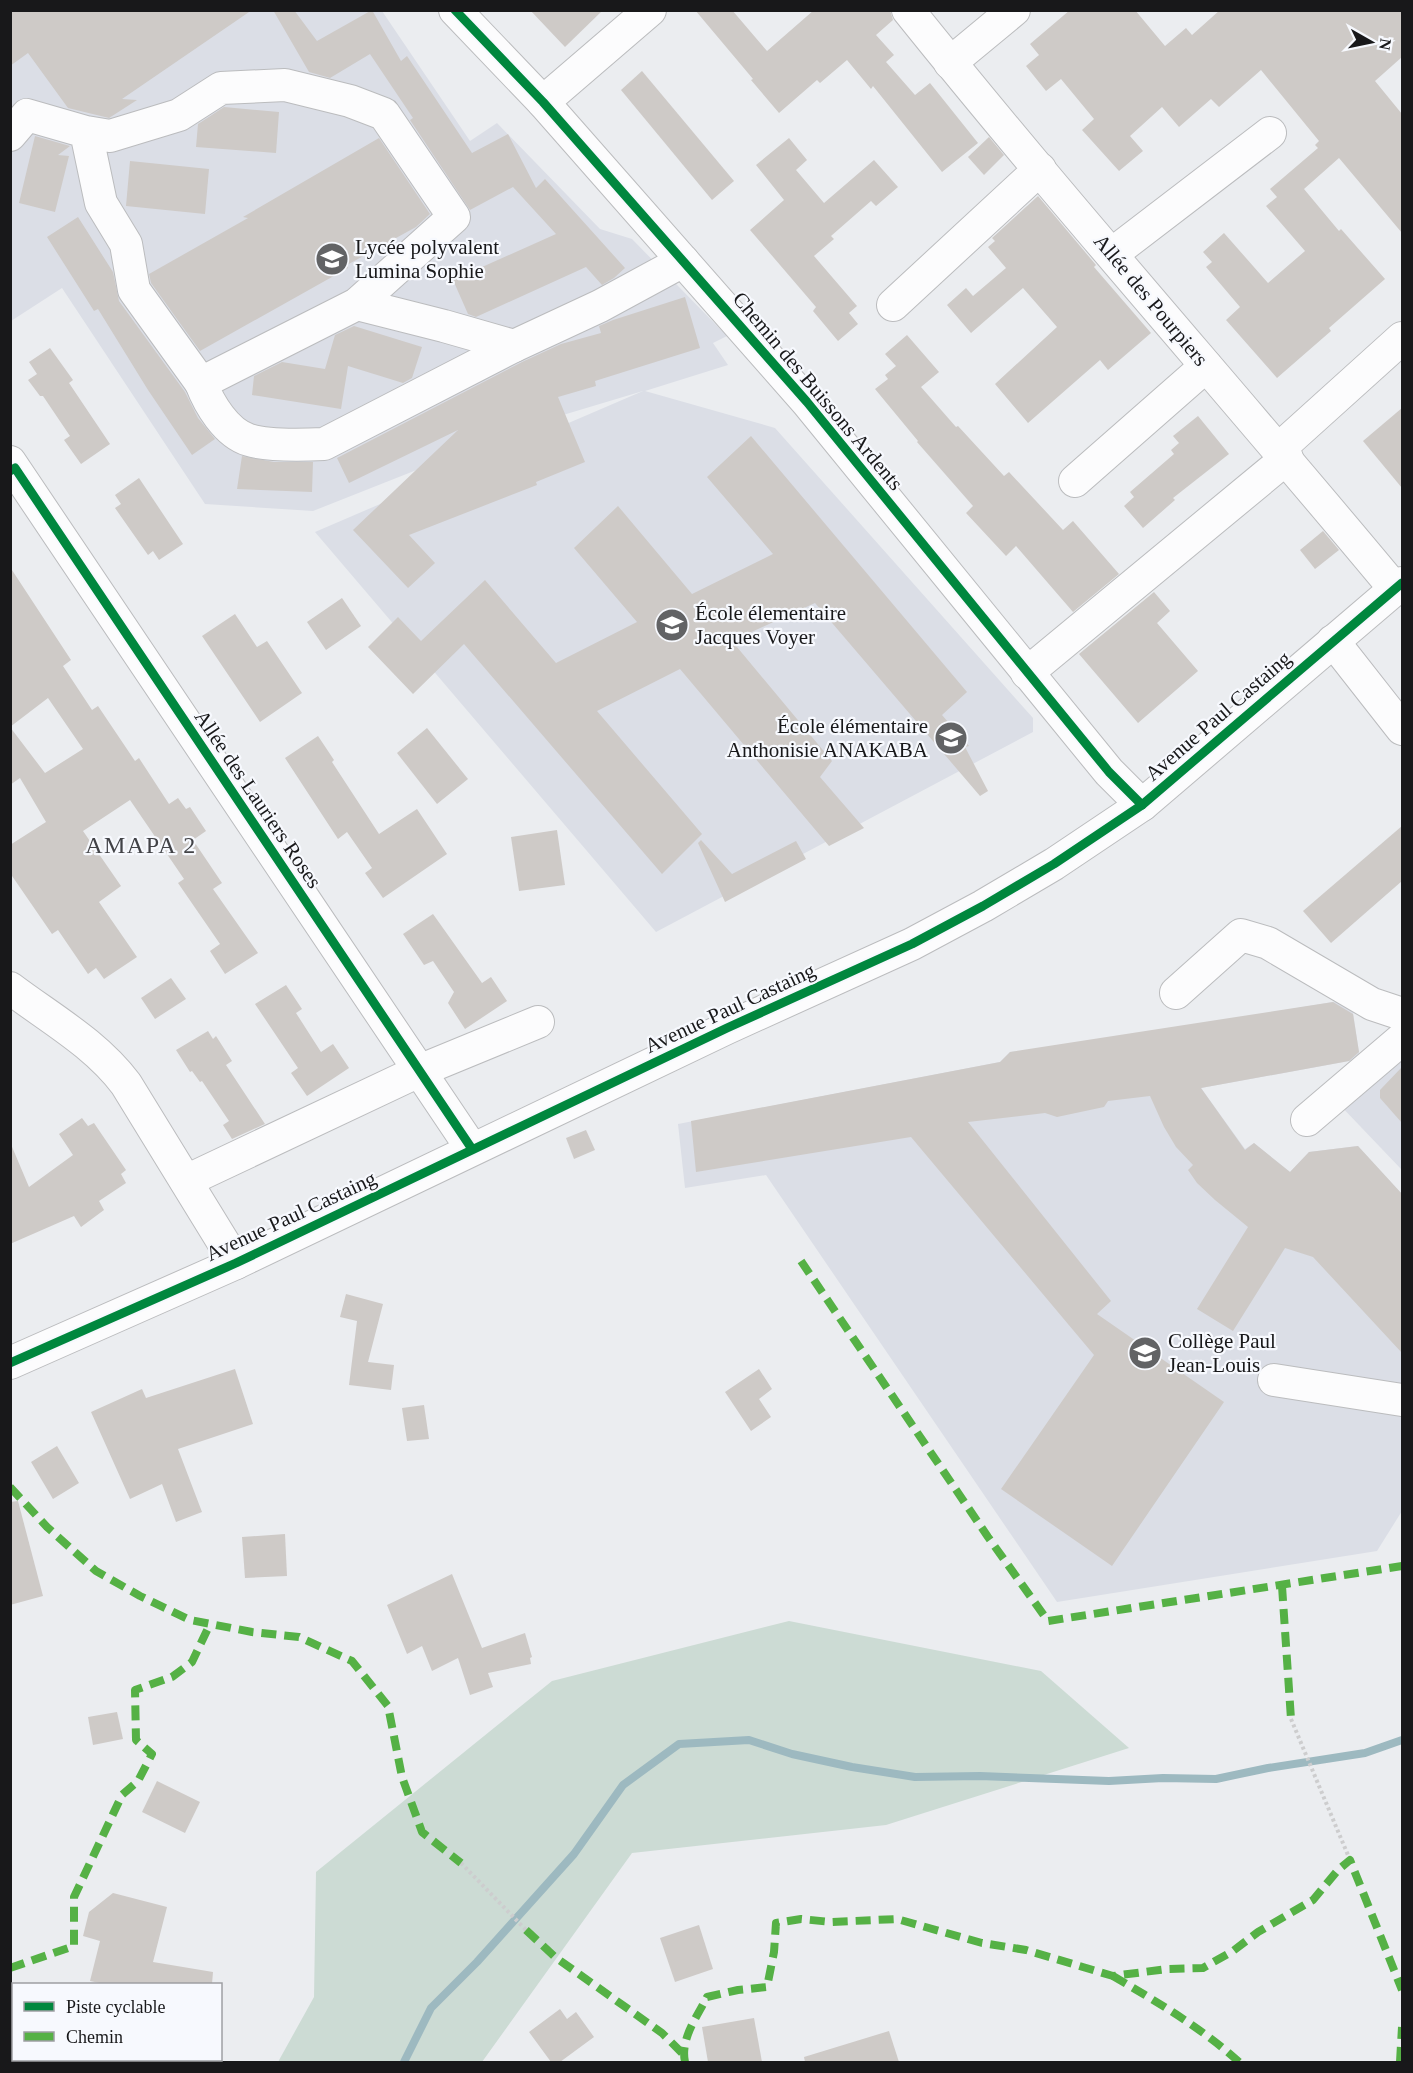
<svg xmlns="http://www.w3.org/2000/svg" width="1413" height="2073" viewBox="0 0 1413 2073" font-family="Georgia,serif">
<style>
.built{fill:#dbdee6}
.green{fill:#ccdbd4}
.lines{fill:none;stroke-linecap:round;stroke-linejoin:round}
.stream{stroke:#9db9c0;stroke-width:8}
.building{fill:#cecac7}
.minor-casing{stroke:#bbbcbe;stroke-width:34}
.path{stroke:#cdcdce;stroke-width:4;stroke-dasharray:3 3;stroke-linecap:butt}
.minor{stroke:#fcfcfd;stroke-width:32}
.quiet{stroke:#55b145;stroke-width:8;stroke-dasharray:15 8;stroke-linecap:butt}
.cycleway-casing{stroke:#f7f9fe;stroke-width:13}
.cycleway{stroke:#00873e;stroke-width:9}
.labels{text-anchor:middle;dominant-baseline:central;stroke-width:4.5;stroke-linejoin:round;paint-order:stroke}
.poi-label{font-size:21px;fill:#18181a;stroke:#f7f9fe;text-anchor:start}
.street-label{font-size:21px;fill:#18181a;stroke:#f7f9fe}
.quarter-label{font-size:24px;letter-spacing:1.5px;fill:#424347;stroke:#f7f9fe}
</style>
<rect width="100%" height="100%" fill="#ebedf0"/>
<g class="built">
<polygon points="11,11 382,11 470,141 497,123 600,229 632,239 727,336 713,343 728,365 645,391 775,428 1033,718 1033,732 656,932 315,532 643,391 533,424 313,511 205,504 62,288 11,321"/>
<polygon points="1351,999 1360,1059 1201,1088 1245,1149 1254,1143 1290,1172 1309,1152 1358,1146 1402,1194 1402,1511 1377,1551 1057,1602 766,1175 685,1188 678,1124 1000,1062 1010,1052 1071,1046"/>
<polygon points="1402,1041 1402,1170 1338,1103"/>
</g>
<polygon class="green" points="789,1621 1041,1671 1129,1748 886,1825 632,1853 482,2062 278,2062 314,1997 316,1872 552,1681"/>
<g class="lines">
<polyline class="stream" points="404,2062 431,2008 477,1962 574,1854 623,1785 679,1744 749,1740 792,1754 852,1767 915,1777 980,1776 1109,1781 1163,1778 1216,1779 1268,1768 1365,1753 1402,1740"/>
</g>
<g class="building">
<polygon points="10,10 252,10 122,99 137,100 109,118 68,108 28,53 10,66"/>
<polygon points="273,10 294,10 317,41 372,10 401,61 407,56 472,153 508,134 536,188 545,179 625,268 614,278 602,285 586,267 476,317 468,314 453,280 556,234 513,187 470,210 410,120 413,118 370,54 330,78 309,72"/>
<polygon points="530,10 603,10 565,47"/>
<polygon points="695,10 732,10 767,51 814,10 890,10 893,20 876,35 894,55 886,62 915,95 930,83 978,143 942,172 873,86 871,89 847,60 820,83 817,80 779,113 751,80 753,79"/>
<polygon points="1070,10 1135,10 1165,46 1186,28 1192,35 1220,10 1402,10 1402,57 1375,81 1402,114 1402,233 1339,158 1304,189 1339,231 1341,229 1385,279 1329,328 1331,331 1277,378 1226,320 1240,307 1206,267 1212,262 1203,252 1224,233 1268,283 1305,251 1266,206 1277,197 1270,189 1318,148 1315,145 1319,141 1261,70 1219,107 1211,99 1179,127 1162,107 1130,136 1143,151 1119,171 1082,130 1094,119 1061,79 1046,91 1026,66 1039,55 1030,44"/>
<polygon points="642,71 734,181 712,200 621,90"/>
<polygon points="224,107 279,112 276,153 196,147 198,124"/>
<polygon points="35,136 70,146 58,155 69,156 55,212 19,203"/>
<polygon points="989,137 1004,155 984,175 968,157"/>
<polygon points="379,138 430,214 416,227 347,265 348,268 200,351 151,283 149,274 248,218 243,217"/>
<polygon points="789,138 807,160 796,170 824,203 874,160 898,187 876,206 871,201 831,236 834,239 814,256 857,306 849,313 858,324 838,341 813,311 816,307 750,230 784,200 756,165"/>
<polygon points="130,161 209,169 205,214 126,206"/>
<polygon points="1038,196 1096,265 1094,267 1151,333 1108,370 1100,360 1028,423 995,384 1057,327 1023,288 971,333 947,305 966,288 973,296 1006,268 988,247 995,241 992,238"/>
<polygon points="78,217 113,272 119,301 185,392 198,418 215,439 192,455 148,390 98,309 94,311 47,237"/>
<polygon points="685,297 700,348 595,381 596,386 558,397 585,462 536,482 537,485 409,535 435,563 408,588 353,530 458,430 349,483 337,458 522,362 561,344 601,333 599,326 613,320"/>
<polygon points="354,326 422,347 412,378 403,383 348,366 341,409 252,395 254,376 282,362 325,369 335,335"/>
<polygon points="907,335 939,372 921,387 956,427 958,426 1004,476 1009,472 1063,530 1073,521 1119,574 1073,612 1016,546 1006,556 966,513 973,506 917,442 918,441 875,389 888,379 885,375 896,366 885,354"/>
<polygon points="50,348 73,380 69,383 110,444 81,464 64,440 70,436 43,396 40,396 28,380 37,374 29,362"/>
<polygon points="1402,408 1402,488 1363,441"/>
<polygon points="1198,416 1229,454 1173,498 1175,500 1143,528 1124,506 1134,497 1130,492 1174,454 1171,450 1179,443 1173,436"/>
<polygon points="751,436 967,692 942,715 969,746 965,747 988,791 980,796 815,603 732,641 832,761 820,777 864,828 829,846 680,669 597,711 702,834 662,874 464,644 413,694 368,647 398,617 421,641 485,580 556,663 637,622 574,548 618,506 692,594 773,554 707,477"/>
<polygon points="242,456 274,462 313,462 312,492 237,489"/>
<polygon points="139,478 183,544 159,560 153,551 148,555 115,508 121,504 115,495"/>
<polygon points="1323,531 1339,550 1315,569 1300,550"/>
<polygon points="10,567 71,660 63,666 92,710 98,706 135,761 139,758 169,804 178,798 186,809 190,807 206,831 193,840 222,883 213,889 258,953 225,974 210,951 220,944 178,883 184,879 130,800 83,831 121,886 99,902 137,957 104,979 96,968 88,974 58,930 52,934 10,873 10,845 46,822 20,778 10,785 10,727 45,773 83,749 48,698 10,727"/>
<polygon points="1154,592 1170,611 1157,623 1198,671 1138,723 1079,654"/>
<polygon points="342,598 361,626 326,650 307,622"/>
<polygon points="235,614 257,647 267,641 302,693 260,722 202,636"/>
<polygon points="427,728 468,779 437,804 397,753"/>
<polygon points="318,736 334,760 332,762 379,834 417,809 447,854 383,898 365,873 372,868 347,832 338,839 285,758"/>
<polygon points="1402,826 1402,881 1331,943 1303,911"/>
<polygon points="557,830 565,885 519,891 511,837"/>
<polygon points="701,840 732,874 796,841 806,859 725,902 698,843"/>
<polygon points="433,914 482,983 491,977 507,1001 465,1029 448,1003 454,992 433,961 424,965 403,934"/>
<polygon points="171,978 186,999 155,1019 141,998"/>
<polygon points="286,985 302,1009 296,1013 321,1052 333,1044 349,1068 307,1096 291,1073 298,1068 255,1004"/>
<polygon points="1333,1002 1353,1014 1359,1052 1349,1061 1201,1088 1245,1150 1254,1143 1290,1172 1309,1152 1358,1146 1402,1194 1402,1353 1313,1257 1285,1248 1233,1331 1197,1309 1248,1227 1215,1200 1197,1183 1188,1170 1193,1165 1176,1147 1164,1127 1150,1096 1108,1101 1104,1107 1057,1117 1045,1113 968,1122 1111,1301 1097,1314 1224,1402 1112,1566 1001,1489 1094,1355 911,1137 696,1172 691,1121 1000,1062 1010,1052"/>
<polygon points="208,1031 213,1039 216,1036 232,1061 226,1065 265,1124 232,1139 223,1125 229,1121 202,1081 200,1082 192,1071 190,1072 176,1050"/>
<polygon points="1402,1067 1402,1123 1380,1098 1380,1090"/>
<polygon points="82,1118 88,1126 94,1123 126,1170 121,1174 126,1183 99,1201 104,1210 81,1227 74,1216 10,1244 10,1142 29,1187 73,1155 59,1134"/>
<polygon points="586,1130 595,1150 574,1159 566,1138"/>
<polygon points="346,1294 383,1304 368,1362 394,1365 391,1390 349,1385 357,1321 340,1317"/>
<polygon points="235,1369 253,1424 178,1449 202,1512 176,1522 162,1484 130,1499 91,1412 142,1389 146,1398"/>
<polygon points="759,1369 772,1389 759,1399 771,1417 751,1431 725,1392"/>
<polygon points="424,1405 429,1439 407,1441 402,1408"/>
<polygon points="57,1446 79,1483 53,1499 31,1462"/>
<polygon points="18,1501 43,1596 10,1605 10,1502"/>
<polygon points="285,1534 287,1576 245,1578 242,1537"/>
<polygon points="452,1574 482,1648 525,1633 532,1657 530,1658 531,1664 488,1673 493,1687 470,1695 458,1658 432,1671 422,1646 407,1654 387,1605"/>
<polygon points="117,1712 123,1739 93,1745 88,1717"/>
<polygon points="157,1781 200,1802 185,1833 142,1812"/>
<polygon points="113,1893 167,1907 153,1962 213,1972 212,1984 104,1984 90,1981 100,1941 83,1936 89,1912"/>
<polygon points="699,1925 713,1969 675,1982 660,1938"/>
<polygon points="560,2009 567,2019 576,2012 594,2037 560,2062 551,2062 529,2032"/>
<polygon points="754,2018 762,2062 708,2062 702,2027"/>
<polygon points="889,2031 899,2062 805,2062 804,2057"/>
</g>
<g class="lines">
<defs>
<g id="minor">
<polyline points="455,10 543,102 807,402 1109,772 1142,805"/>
<path d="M908,10C1066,207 1234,395 1395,589"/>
<polyline points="950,63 1014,10"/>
<polyline points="543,102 650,10"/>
<polyline points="10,135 27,115 86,132 110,136 179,115 221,88 285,85 350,101 384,114 454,217 357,304 201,383 134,290 126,244 101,203 86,132"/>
<polyline points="1112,254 1270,133"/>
<polyline points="357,304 444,326 514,346 600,306 683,261"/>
<polyline points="893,305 1040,169"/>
<path d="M201,383C209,404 226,433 249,440C268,446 303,445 324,444L514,346"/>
<polyline points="1279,449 1402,338"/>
<polyline points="10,462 472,1149"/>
<polyline points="1075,481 1206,366"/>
<polyline points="1333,641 1402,729"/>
<polyline points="1027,673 1287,458"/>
<path d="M10,988C51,1019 95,1043 126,1084L236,1263"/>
<polyline points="1176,993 1241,935 1268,943 1372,1004 1402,1014"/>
<polyline points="1307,1120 1402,1039"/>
<polyline points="186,1181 419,1071 538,1022"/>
<polyline points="10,1363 236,1263 727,1028 912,944 983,906 1054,864 1142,805 1402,583"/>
<polyline points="1274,1380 1402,1400"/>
</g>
</defs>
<use href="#minor" class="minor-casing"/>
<g class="path">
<polyline points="1291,1719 1350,1860"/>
<polyline points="461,1863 526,1930"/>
</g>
<use href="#minor" class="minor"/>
<g class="quiet">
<polyline points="801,1261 988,1537 1048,1621 1402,1566"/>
<polyline points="10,1487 47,1527 96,1571 140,1596 190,1620 252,1632 299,1637 352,1661 388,1706 402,1777 422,1832 461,1863"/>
<polyline points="1282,1586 1291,1719"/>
<polyline points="526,1930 555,1957 662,2033 683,2054"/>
<polyline points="10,1968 74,1946 74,1897 122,1795 138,1781 152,1754 136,1740 135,1690 172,1677 192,1662 210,1624"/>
<path d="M1113,1976C1157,2002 1202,2028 1239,2062"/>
<path d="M685,2062C680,2039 697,2017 707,1997L738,1990L767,1987L774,1952L776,1923L801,1919L831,1922L897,1919L982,1943L1026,1950L1113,1976L1167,1969L1203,1968L1233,1951L1258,1932L1313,1900L1338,1870L1350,1860L1402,1990"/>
<polyline points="1400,2062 1402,2027"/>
</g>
<defs>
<g id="cycleway">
<polyline points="455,10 543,102 807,402 1109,772 1142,805"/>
<polyline points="10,471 15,468 472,1149"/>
<polyline points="10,1363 236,1263 727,1028 912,944 983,906 1054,864 1142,805 1402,583"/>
</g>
</defs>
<use href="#cycleway" class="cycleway-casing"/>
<use href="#cycleway" class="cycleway"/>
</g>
<defs>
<symbol id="school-disc" viewBox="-11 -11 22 22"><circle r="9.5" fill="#626365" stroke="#f7f9fe"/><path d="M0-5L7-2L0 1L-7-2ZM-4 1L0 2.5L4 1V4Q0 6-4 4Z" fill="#fff"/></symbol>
</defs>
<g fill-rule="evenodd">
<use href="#school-disc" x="313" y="240" width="38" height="38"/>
<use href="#school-disc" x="653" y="606" width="38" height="38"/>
<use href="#school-disc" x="932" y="719" width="38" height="38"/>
<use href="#school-disc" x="1126" y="1334" width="38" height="38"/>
</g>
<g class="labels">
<g class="poi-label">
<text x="355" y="247">Lycée polyvalent<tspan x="355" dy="24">Lumina Sophie</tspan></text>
<text x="695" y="613">École élementaire<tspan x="695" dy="24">Jacques Voyer</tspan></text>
<text x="928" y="726" text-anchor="end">École élémentaire<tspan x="928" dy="24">Anthonisie ANAKABA</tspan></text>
<text x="1168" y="1341">Collège Paul<tspan x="1168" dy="24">Jean-Louis</tspan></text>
</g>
<g class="street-label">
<text transform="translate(1151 300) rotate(50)">Allée des Pourpiers</text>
<text transform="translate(818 391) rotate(50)">Chemin des Buissons Ardents</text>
<text transform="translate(1218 716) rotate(-41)">Avenue Paul Castaing</text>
<text transform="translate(258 799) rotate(56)">Allée des Lauriers Roses</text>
<text transform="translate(730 1008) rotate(-25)">Avenue Paul Castaing</text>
<text transform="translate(291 1216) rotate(-25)">Avenue Paul Castaing</text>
</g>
<g class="quarter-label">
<text x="141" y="845">AMAPA 2</text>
</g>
</g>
<rect width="1413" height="2073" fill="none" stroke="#18181a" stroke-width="24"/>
<rect x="12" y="1983" width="210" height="78" fill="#f7f9fe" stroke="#9e9fa3" stroke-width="1.5"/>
<rect x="24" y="2002" width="30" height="9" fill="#00873e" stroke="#9e9fa3" stroke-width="1.5"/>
<text x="66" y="2013" font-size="18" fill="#18181a">Piste cyclable</text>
<rect x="24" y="2032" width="30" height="9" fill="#55b145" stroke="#9e9fa3" stroke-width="1.5"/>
<text x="66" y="2043" font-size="18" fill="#18181a">Chemin</text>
<g transform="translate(1371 42) rotate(99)" stroke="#f7f9fe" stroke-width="4.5" paint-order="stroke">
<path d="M0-4.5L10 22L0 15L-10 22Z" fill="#18181a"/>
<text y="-9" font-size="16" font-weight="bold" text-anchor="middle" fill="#18181a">N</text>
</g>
</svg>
